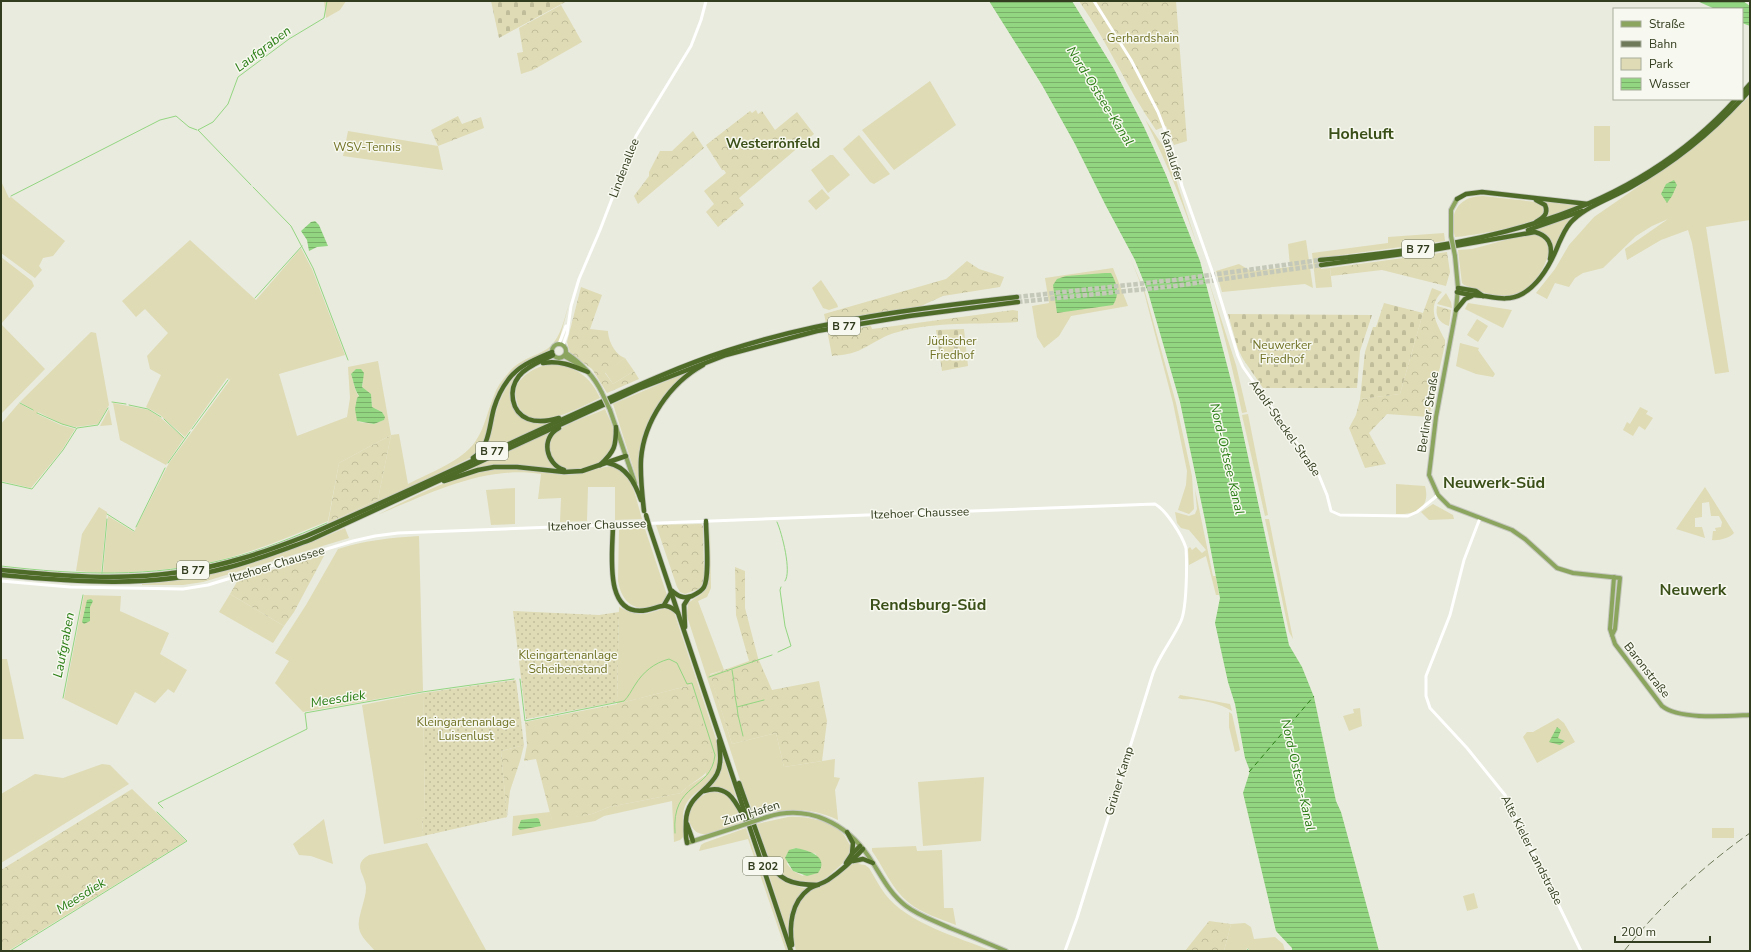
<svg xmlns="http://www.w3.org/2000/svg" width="1751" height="952" viewBox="0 0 1751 952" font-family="'Nunito Sans',sans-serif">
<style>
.green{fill:#dfdbb5;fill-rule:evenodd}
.forest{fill:url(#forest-crowns)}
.cemetery{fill:url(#cemetery-stones)}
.garden{fill:url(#garden-dots)}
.water{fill:url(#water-rules)}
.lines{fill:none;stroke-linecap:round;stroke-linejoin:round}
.stream{stroke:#93d681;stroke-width:1}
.ferry{stroke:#297d14;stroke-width:1;stroke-dasharray:5 4;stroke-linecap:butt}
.highway-tunnel{stroke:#c4c8b8;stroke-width:4.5;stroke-dasharray:4.5 2;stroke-linecap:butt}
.major-casing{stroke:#c6c8c0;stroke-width:6}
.highway-casing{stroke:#c6c8c0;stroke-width:6}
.minor{stroke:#fff;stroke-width:3}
.major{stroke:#8ba55f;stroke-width:4}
.highway{stroke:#4e6b28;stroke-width:4.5}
.rail{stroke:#6d7958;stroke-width:1;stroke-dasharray:8 4;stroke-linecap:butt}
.major-bridge-casing{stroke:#c6c8c0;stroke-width:6;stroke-linecap:butt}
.highway-bridge-casing{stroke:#c6c8c0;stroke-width:6;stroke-linecap:butt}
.major-bridge{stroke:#8ba55f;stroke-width:4}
.highway-bridge{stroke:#4e6b28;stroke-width:4.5}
.labels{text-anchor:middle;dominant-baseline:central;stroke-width:3;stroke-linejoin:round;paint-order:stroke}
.shield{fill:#f7f8ef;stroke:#6d745d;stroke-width:1}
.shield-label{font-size:11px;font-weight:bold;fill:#323c1e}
.park-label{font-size:12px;fill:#707224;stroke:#f7f8ef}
.street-label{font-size:12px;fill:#323c1e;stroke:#f7f8ef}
.water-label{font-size:13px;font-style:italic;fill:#297d14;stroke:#f7f8ef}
.quarter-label{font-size:14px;font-weight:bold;fill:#3b5019;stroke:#f7f8ef}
.district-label{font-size:16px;font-weight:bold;fill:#3b5019;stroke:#f7f8ef}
</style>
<defs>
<pattern id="forest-crowns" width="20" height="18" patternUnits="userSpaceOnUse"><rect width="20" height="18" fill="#dfdbb5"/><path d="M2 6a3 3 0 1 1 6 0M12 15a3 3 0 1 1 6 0" fill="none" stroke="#c0bd9b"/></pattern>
<pattern id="cemetery-stones" width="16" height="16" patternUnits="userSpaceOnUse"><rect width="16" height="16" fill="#dfdbb5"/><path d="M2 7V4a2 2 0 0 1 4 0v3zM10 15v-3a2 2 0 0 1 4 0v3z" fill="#c0bd9b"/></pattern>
<pattern id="garden-dots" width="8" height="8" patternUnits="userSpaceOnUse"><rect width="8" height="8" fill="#dfdbb5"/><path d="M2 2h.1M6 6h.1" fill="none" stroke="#c0bd9b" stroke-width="1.8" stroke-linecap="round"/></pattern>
<pattern id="water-rules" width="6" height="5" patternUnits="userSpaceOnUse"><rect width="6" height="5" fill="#93d681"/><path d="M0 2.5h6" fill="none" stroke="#79af69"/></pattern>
</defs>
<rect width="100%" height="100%" fill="#e9ebde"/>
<g class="green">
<polygon points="324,1 346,1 340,10 326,18"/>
<polygon points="930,81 956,125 894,170 862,130"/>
<polygon points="1750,96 1750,220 1706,227 1729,372 1715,374 1692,243 1688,230 1661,240 1627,260 1625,249 1668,219 1652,226 1636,236 1603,268 1583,273 1575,278 1569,287 1555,283 1547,299 1536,293 1555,269 1569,245 1594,217 1684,155 1717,127"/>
<path d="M1145,119L1165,149H1166L1236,365L1247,412L1242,413C1221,312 1191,211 1145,119Z"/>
<rect x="1594" y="126" width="16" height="35"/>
<polygon points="348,131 438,146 443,170 343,156"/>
<polygon points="859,135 890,174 874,184 870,182 843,149"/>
<polygon points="830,155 833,155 850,175 828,193 811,170"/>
<polygon points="1,181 9,198 11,197 65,241 53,256 43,258 39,266 42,270 35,278 1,253"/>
<polygon points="822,189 830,198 816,210 808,201"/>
<path d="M1483,196L1536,202L1543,205L1545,213C1533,226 1475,235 1455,237C1448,214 1458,196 1483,196Z"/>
<polygon points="1542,200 1582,205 1545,218 1549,213 1548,206"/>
<polygon points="1574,216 1553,251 1552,243 1547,235 1532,231"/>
<polygon points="1444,233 1445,241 1320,258 1321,269 1330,268 1332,287 1316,288 1312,253 1388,243 1388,237"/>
<path d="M1532,233L1541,235L1550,246C1546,272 1528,298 1500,296C1488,295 1476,289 1464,285L1462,283L1458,250L1472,249Z"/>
<path d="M190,240L256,300L301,248L312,269L345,355L279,374L297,436L347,417L350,398L348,367L378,361L391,435L399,434L408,484C429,473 462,461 475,442C485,428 488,409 495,393C498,385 504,378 510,371C520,359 534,357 547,349C561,339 564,319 569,304L559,341L553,345L550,351L527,361L500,389L486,442L474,456L404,490L328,523L378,499L391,435L339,463L328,521C295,534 262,549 228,558C186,569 145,572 103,573L108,516L134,532L169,463L230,380L227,378L185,437L160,415L146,407L161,375L150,369L147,356L168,333L145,309L136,317L122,301ZM351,374L363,382L362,387L371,395L372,407L382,412L384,420L374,424L359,422L356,411L357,398L359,397C354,389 354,382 351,374Z"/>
<polygon points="1306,240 1313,288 1305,284 1222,292 1216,271 1239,264 1251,271 1290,267 1288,244"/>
<polygon points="1,257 32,281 34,286 1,324"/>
<polygon points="1131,260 1145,292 1176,403 1192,476 1194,509 1189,514 1178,510 1186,485 1187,471 1173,403 1144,292"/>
<polygon points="1113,268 1128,306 1071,316 1059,336 1044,348 1037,337 1032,306 1049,303 1045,278"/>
<polygon points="821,280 837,304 838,307 829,310 823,308 812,288"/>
<polygon points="1468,303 1512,310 1503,328 1465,309"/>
<polygon points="1477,319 1488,326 1478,342 1467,335"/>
<polygon points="1,324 45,369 1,414"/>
<polygon points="91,332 96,333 109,405 98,424 76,427 62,424 38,412 37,414 61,425 75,429 62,450 31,488 1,481 1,424 19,403 33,411 33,410 20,402"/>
<polygon points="1460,343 1479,348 1478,350 1495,374 1493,377 1476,374 1456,366"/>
<polygon points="625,358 634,371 613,384 605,372"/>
<path d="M531,363C525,368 517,373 513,381C505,395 512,415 527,421C534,424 542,423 549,423L481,455C489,445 490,435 493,424C498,399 509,376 531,363Z"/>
<path d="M551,364C574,365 591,377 600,398C572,411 517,443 515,388C523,374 534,367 551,364Z"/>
<polygon points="697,368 675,386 645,431 639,486 613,404"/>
<polygon points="113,403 149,410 161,418 184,438 166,465 120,440"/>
<polygon points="1640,407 1648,411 1646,414 1653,418 1645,430 1639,426 1633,436 1623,430 1627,422 1630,424"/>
<polygon points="109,409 112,425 100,426"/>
<path d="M605,409C608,417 614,426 614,435C616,469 555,486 550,450C549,444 551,437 555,433C564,424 592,415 605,409Z"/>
<polygon points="1248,414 1268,515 1265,516 1242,415"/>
<polygon points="551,431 548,458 554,467 562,471 530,466 500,465 457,475"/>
<path d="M612,466C634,474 636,500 642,519L615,520V487H588L587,521L560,522L561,498L538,499L541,474C484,465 429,494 377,515C418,495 463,469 509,469C530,469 550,475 571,475C585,474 598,467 612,466Z"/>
<path d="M1396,484L1425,486C1431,508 1415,515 1396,514Z"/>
<path d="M1705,487L1734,533C1730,538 1718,541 1712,540L1713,531H1716L1715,528L1721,527L1722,522L1719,516H1711L1709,502L1702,503V517L1695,518V527H1702L1705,538L1676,529Z"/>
<polygon points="515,488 515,524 491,525 486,490"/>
<polygon points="1195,489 1213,576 1216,576 1219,595 1216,595 1206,556 1189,565 1188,549 1190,547 1192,550 1196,547 1202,553 1206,550 1189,530 1181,528 1177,523 1175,512 1189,516 1195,514 1197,509"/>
<polygon points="1433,504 1453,515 1454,519 1429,520 1421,512"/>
<polygon points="99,507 107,512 101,573 76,571 82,534"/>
<polygon points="1265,519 1269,519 1293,639 1289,632"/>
<path d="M644,526L667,595L664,602C640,614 623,608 618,581L619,530L622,527Z"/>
<path d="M345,528L349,538L203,582L183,585H142V584C217,578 277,557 345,528Z"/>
<path d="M710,528L711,588L707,597L698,601L724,670L710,674L732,744L776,733L784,767L835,759L834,777L840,778L835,790L838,820C811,807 783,808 755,816L741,783L687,616L688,603L700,595L706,589L708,578Z"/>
<path d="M419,536L423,691L303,712L275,683L289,661L275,653L306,605L338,549C365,540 391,538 419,536Z"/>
<polygon points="230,594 284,626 273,643 219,612"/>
<polygon points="84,595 121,596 120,611 169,633 160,654 187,670 174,693 168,689 155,703 135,692 117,725 64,699"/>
<path d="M619,607C627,611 635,615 644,614C653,613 661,608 670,608L674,612L718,745C719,760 719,773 707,784C699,791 690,795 685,806C681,816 684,826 683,837L680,840L674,842L672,801L604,816L595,821L512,836L513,816L550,812L552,820L592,814L609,807L681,793L687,787L706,775L691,685L617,704Z"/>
<polygon points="1,659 7,659 24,739 1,739"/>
<polygon points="423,693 425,817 422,818 423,836 384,844 362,705"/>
<path d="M1180,695L1230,704L1232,711C1219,703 1205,701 1191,699C1186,699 1183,700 1178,698Z"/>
<polygon points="1360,708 1362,726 1349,731 1343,716 1354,713 1353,709"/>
<polygon points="1229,712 1232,714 1240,750 1235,752 1229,727"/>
<polygon points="1558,718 1564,723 1575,742 1537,763 1523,737 1527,732 1533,732"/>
<polygon points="724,760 736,797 727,790 709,788 718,777"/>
<polygon points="102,764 110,765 129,784 1,863 1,794 35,774 63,778"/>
<polygon points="984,777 981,841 923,846 918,782"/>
<path d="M711,792C731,791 736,807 744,821C734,825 712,835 702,834C697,833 695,831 692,827C682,813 698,795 711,792Z"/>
<path d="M788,817C805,816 828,820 841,832C846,836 848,844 852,847C850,857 841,865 834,871C825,880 816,884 803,883C771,879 766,850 757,824ZM796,848L816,854L803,876L793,871L787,864L792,849Z"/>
<polygon points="324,819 333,864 311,856 299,855 293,844"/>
<polygon points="746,828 788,951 786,951 748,839 699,851 701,845 704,843"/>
<rect x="1712" y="828" width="22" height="10"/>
<path d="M427,843L486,950L485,951H375C369,944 360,936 359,928C357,917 366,900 366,888C366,875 351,865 369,855Z"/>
<path d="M916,846L917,851L942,850L944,908H953L956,925C941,919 921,913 908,902C892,889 884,868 872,851V848Z"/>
<path d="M762,853C776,870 784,887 808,888L800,896L788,934Z"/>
<path d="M861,861V863L858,864L865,865L869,868C874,876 879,886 885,894C908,924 958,937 992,951H796C791,930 792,905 811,891C817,887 824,885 830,881C840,873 849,864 861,861Z"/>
<polygon points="1474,893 1478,908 1467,911 1463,896"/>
<polygon points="1245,923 1251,927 1254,939 1275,937 1283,944 1285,951 1249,951 1249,949 1247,948 1246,951 1224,951 1231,924"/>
</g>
<g class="forest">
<path d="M1079,1H1176L1187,141L1174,145L1166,126L1156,130C1127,89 1108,42 1079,1Z"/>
<polygon points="561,5 582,42 533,70 521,74 517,53 523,52 519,28"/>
<polygon points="756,110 758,114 762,111 775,130 797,112 814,134 739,198 744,205 718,227 706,212 714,204 704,191 726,173 724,170 722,170 706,145 750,111 752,113"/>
<polygon points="458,116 462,124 481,117 484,128 438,146 431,130"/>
<polygon points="693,131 704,148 638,204 634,196 649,176 649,172 660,151 672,151"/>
<polygon points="1447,252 1450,272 1446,286 1382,270 1331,276 1330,268"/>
<polygon points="967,261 979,269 1004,277 1000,287 943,296 921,306 826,323 824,314 946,279"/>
<path d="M581,287L602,295L590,329L608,331C608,340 615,355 625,358L605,373L613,384L634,371L639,379L607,393L592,369L570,353L567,342Z"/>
<path d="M1432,288L1442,292C1426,307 1437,324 1445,340V344L1429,417L1387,414L1369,433L1386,464L1365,468L1349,428L1356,415L1360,399L1400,394L1423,313Z"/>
<polygon points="1446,293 1451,302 1452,308 1437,304"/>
<path d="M1437,306L1451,310L1449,326C1439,323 1435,316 1437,306Z"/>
<path d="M1013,310L1018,311V322C977,325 937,321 898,332C885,335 874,343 862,349C853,354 842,355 832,356L828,335L869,326H871L872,329Z"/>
<polygon points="391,435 378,499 328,523 339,463"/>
<polygon points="701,524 703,526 704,576 704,581 699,589 685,594 680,592 677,587 656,525"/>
<polygon points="325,554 294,612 284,626 230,594 238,580"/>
<polygon points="735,567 745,571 745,608 758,658 772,690 819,681 827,721 822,761 784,767 776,733 732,744 710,675 749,661 736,615"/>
<path d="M691,685L713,755C710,778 695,778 681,793L609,807L592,814L552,821L536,759L524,761L527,745L525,722L617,704Z"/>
<polygon points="524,745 520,761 510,791 507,817 501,751"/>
<polygon points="132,789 186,841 8,951 1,951 1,870"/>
<polygon points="1209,921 1231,924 1224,951 1185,951"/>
</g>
<g class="cemetery">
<polygon points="491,1 567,1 499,38"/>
<polygon points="1384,303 1423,313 1400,394 1360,399 1365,352 1373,327 1376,327"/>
<polygon points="1228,314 1372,315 1360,351 1357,388 1263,388 1243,359 1238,349"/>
<polygon points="964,329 968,366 942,371 936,330"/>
</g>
<g class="garden">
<polygon points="513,611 599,615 619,612 617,702 526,719"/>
<polygon points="516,680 524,745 501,751 507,817 423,836 422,818 425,817 423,693"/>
</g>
<g class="water">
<polygon points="989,1 1072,1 1114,69 1144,127 1166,175 1200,261 1234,392 1289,645 1302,667 1314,697 1336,801 1341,812 1379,951 1292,951 1292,948 1276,931 1243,793 1250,771 1245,758 1235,704 1228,682 1215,623 1220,598 1205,520 1180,402 1148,292 1135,260 1106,206 1075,144 1042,85"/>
<polygon points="1697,1 1743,1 1750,6 1750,26 1742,23 1742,9 1715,9"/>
<polygon points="1674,180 1677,185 1672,196 1667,203 1661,194 1666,184"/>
<polygon points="311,222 315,221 319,225 328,246 317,247 309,251 307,240 301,231"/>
<path d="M1105,273H1111C1117,284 1120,294 1113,305L1057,313L1053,285L1057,279L1066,276Z"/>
<path d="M356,369H361L364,373L362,387L371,394L372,407L382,412L385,417L384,420L374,424L357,421L355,409L357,398L359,396C354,389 354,382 351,374Z"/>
<polygon points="91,599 93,601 90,607 90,621 84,624 82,622 87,600"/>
<polygon points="1557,727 1561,730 1558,738 1565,741 1560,745 1549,742"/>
<polygon points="537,818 539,819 541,826 520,830 518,828 521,820"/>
<path d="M796,848C808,850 830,857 818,873L807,876L793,871L785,858L789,850Z"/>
</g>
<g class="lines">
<g class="stream">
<polyline points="251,185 198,130 213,122 228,104 238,77 289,39 324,18 327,1"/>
<polyline points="253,187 291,226 313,268 348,360"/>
<polyline points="11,196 160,120 176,116 189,127 197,130"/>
<polyline points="255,298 302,246"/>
<polyline points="112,402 126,404"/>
<polyline points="20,403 33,410"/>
<polyline points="129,405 148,409 161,417"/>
<polyline points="37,413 62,424 76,428"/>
<polyline points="164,419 184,438"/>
<polyline points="192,429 228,380"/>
<polyline points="168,463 190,432"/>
<polyline points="1,482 32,489 63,450 77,428 98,425 108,408"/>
<polyline points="107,514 134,531"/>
<path d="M777,522C782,533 792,572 785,581"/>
<polyline points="136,527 165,468"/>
<path d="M1,566C77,575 152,578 227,559C261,551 294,537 327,523"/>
<polyline points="102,573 107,519"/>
<polyline points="778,652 791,646 785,626 780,590 781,587"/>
<path d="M732,670C735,683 734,695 737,707L764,700"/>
<polyline points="709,677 772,655"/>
<path d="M520,679L525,721L624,701C629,696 631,691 635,685C643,672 654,663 669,659L677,663L687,684L692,683L715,755C711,792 671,781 675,833"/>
<polyline points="63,698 83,595"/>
<polyline points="737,707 738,715 743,736"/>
<polyline points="163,808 158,803 307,729 305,713 422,692 514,679"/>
<polyline points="10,951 187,841 157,812"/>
<polyline points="1247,951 1248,949"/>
</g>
<polyline class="ferry" points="1249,772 1314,696"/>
<g class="highway-tunnel">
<polyline points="1017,297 1174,280 1320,260"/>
<polyline points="1018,302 1175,286 1321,265"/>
</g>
<defs>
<g id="major">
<polyline points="1451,236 1451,210 1457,199"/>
<polyline points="1455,256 1458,288 1456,310 1436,417 1429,475 1438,495 1449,506 1512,530 1525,539 1557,568 1573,573 1620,578 1615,629 1612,635"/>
<circle cx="559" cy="351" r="7"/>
<path d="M566,353C581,363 594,376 602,393"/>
<polyline points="564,356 580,365"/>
<polyline points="610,410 635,483"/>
<path d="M1614,577L1610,629L1615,644L1662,706C1679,720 1727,716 1750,715"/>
<path d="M767,817C808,804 846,823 869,857C881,875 889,893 906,906C919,916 935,921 950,928C968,935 987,943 1006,951"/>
<polyline points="687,843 737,827"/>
</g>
<g id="highway">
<polyline points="1742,93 1750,84"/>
<polyline points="1742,99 1750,90"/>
<polyline points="1457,199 1466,194 1482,192 1588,204"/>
<path d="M1536,200L1545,205C1549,214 1543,218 1536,222"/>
<polyline points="1528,230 1582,211"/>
<path d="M1320,260C1475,246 1626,221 1736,99"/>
<path d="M1321,265L1432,250L1535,232C1549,236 1553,245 1550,259"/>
<polyline points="1458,288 1476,291 1483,296"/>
<path d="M1457,292C1467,295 1475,295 1484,296C1498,298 1509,301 1522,294C1540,284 1552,261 1559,243C1563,235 1566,226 1573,220C1589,205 1612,198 1631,187C1672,164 1710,134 1742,99"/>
<polyline points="1456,310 1465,299 1472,296"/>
<path d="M553,355C542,361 527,366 519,376C508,390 511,412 528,419C539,423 549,421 559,418"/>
<path d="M543,363C560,360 573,366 588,372"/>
<path d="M559,428C540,438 546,464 564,470"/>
<path d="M473,458C490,447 489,425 494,408C497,398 502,388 508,380C519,365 536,359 552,352"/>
<path d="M608,463C627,467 635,483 641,500"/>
<path d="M600,465C615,451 616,446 616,427"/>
<polyline points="444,481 478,470 494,467 517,467 564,472 582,471 626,456"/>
<path d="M644,511C642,493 640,476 641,459C644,421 670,383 703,365"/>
<path d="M613,524C613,550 602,619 647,610C661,607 666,601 678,613"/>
<polyline points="650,529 791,951"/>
<path d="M1,570C60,576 121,581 180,572C224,566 265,552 306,536C399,496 490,452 583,410C630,389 677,367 726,351C820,320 919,308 1017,297"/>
<path d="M1,575C76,582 152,588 226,568C254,561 282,550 310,540L638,389L726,355L817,331L909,316L1018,302"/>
<path d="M672,591C678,596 683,599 692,596C696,594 702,591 704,587C710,576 706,535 706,521"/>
<polyline points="664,605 672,591"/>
<polyline points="685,627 684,605 689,597"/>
<path d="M739,783L765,856C778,881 792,885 818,885"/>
<path d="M704,791C729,783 736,803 746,821"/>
<polyline points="687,824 693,841"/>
<polyline points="847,832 853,843 852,854"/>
<path d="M687,843C685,835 686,829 686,821C687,796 707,793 717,774C722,764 720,751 719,741"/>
<polyline points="853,861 863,859 873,863"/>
<polyline points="846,863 852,854 860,846"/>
<path d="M792,945C789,926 791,902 809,889C815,885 822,884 828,880C841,871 853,860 863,849"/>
</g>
</defs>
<use href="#major" class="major-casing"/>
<use href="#highway" class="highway-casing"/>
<g class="minor">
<polyline points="1094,1 1131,60 1158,112 1172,148 1182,186 1211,268 1238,356 1243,367 1318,473 1327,495 1331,511 1340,515 1408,516 1417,512 1438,495"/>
<polyline points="559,344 566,326"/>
<polyline points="563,345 567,334 571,306 579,279 600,230 636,136 691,46 701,20 706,1"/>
<polyline points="1480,518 1464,560 1450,615 1426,676 1426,696 1430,708 1467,748 1505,795 1581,951"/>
<path d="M1,581L70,587L183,589L208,585L353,541L375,536L398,533L1155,504C1166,510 1182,535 1186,548C1187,564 1187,607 1181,621C1173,639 1160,654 1153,673L1077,918L1065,951"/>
</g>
<use href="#major" class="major"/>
<use href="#highway" class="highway"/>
<path class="rail" d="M1624,951C1661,905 1702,867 1750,833"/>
<defs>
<g id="major-bridge">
<polyline points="1451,236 1455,256"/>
<polyline points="602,393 610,410"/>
<polyline points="737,827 767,817"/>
</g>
<polyline id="highway-bridge" points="646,515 650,529"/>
</defs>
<use href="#major-bridge" class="major-bridge-casing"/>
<use href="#highway-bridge" class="highway-bridge-casing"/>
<use href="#major-bridge" class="major-bridge"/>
<use href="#highway-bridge" class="highway-bridge"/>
</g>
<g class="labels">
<g class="shield">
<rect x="1402" y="240" width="32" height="18" rx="3"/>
<rect x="828" y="317" width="32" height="18" rx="3"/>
<rect x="476" y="442" width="32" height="18" rx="3"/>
<rect x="177" y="561" width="32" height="18" rx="3"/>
<rect x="743" y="857" width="40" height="18" rx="3"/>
</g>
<g class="shield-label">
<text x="1418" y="249">B 77</text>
<text x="844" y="326">B 77</text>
<text x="492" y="451">B 77</text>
<text x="193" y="570">B 77</text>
<text x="763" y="866">B 202</text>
</g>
<g class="park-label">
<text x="1143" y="38">Gerhardshain</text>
<text x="367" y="147">WSV-Tennis</text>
<text x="952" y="341">Jüdischer<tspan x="952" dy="14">Friedhof</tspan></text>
<text x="1282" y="345">Neuwerker<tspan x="1282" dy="14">Friedhof</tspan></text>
<text x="568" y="655">Kleingartenanlage<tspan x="568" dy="14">Scheibenstand</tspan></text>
<text x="466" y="722">Kleingartenanlage<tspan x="466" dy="14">Luisenlust</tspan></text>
</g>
<g class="street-label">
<text transform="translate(1172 156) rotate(73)">Kanalufer</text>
<text transform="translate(624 168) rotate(-69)">Lindenallee</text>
<text transform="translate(1428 412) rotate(-81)">Berliner Straße</text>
<text transform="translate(1285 428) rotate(55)">Adolf-Steckel-Straße</text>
<text transform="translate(920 513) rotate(-2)">Itzehoer Chaussee</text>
<text transform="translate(597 525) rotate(-2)">Itzehoer Chaussee</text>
<text transform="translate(277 564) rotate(-17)">Itzehoer Chaussee</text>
<text transform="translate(1647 670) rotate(52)">Baronstraße</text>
<text transform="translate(1119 781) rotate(-73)">Grüner Kamp</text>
<text transform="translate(751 813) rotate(-17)">Zum Hafen</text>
<text transform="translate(1532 850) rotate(63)">Alte Kieler Landstraße</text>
</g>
<g class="water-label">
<text transform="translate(263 49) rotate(-37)">Laufgraben</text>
<text transform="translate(1100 96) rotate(58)">Nord-Ostsee-Kanal</text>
<text transform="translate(1227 459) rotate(77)">Nord-Ostsee-Kanal</text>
<text transform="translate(64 645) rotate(-79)">Laufgraben</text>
<text transform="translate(338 699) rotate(-9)">Meesdiek</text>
<text transform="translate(1298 775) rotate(77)">Nord-Ostsee-Kanal</text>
<text transform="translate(81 896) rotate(-32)">Meesdiek</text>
</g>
<g class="quarter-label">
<text x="773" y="143">Westerrönfeld</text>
</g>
<g class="district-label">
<text x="1361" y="134">Hoheluft</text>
<text x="1494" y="483">Neuwerk-Süd</text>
<text x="1693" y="590">Neuwerk</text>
<text x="928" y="605">Rendsburg-Süd</text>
</g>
</g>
<rect width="1751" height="952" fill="none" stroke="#323c1e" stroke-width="4"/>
<rect x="1613" y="8" width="130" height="92" fill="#f7f8ef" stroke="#a8ad9b"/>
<rect x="1621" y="21" width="20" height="6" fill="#8ba55f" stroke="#a8ad9b"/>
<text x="1649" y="28" font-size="12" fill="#323c1e">Straße</text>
<rect x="1621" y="41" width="20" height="6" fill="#6d7958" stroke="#a8ad9b"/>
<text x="1649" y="48" font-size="12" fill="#323c1e">Bahn</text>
<rect x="1621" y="58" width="20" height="12" fill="#dfdbb5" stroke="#a8ad9b"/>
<text x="1649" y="68" font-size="12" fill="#323c1e">Park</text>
<rect x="1621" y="78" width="20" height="12" fill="url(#water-rules)" stroke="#a8ad9b"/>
<text x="1649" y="88" font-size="12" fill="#323c1e">Wasser</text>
<path d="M1615 936v6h95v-6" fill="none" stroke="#323c1e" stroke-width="2"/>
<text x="1621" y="936" font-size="12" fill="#323c1e" stroke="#f7f8ef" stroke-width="3" paint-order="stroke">200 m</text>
</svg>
